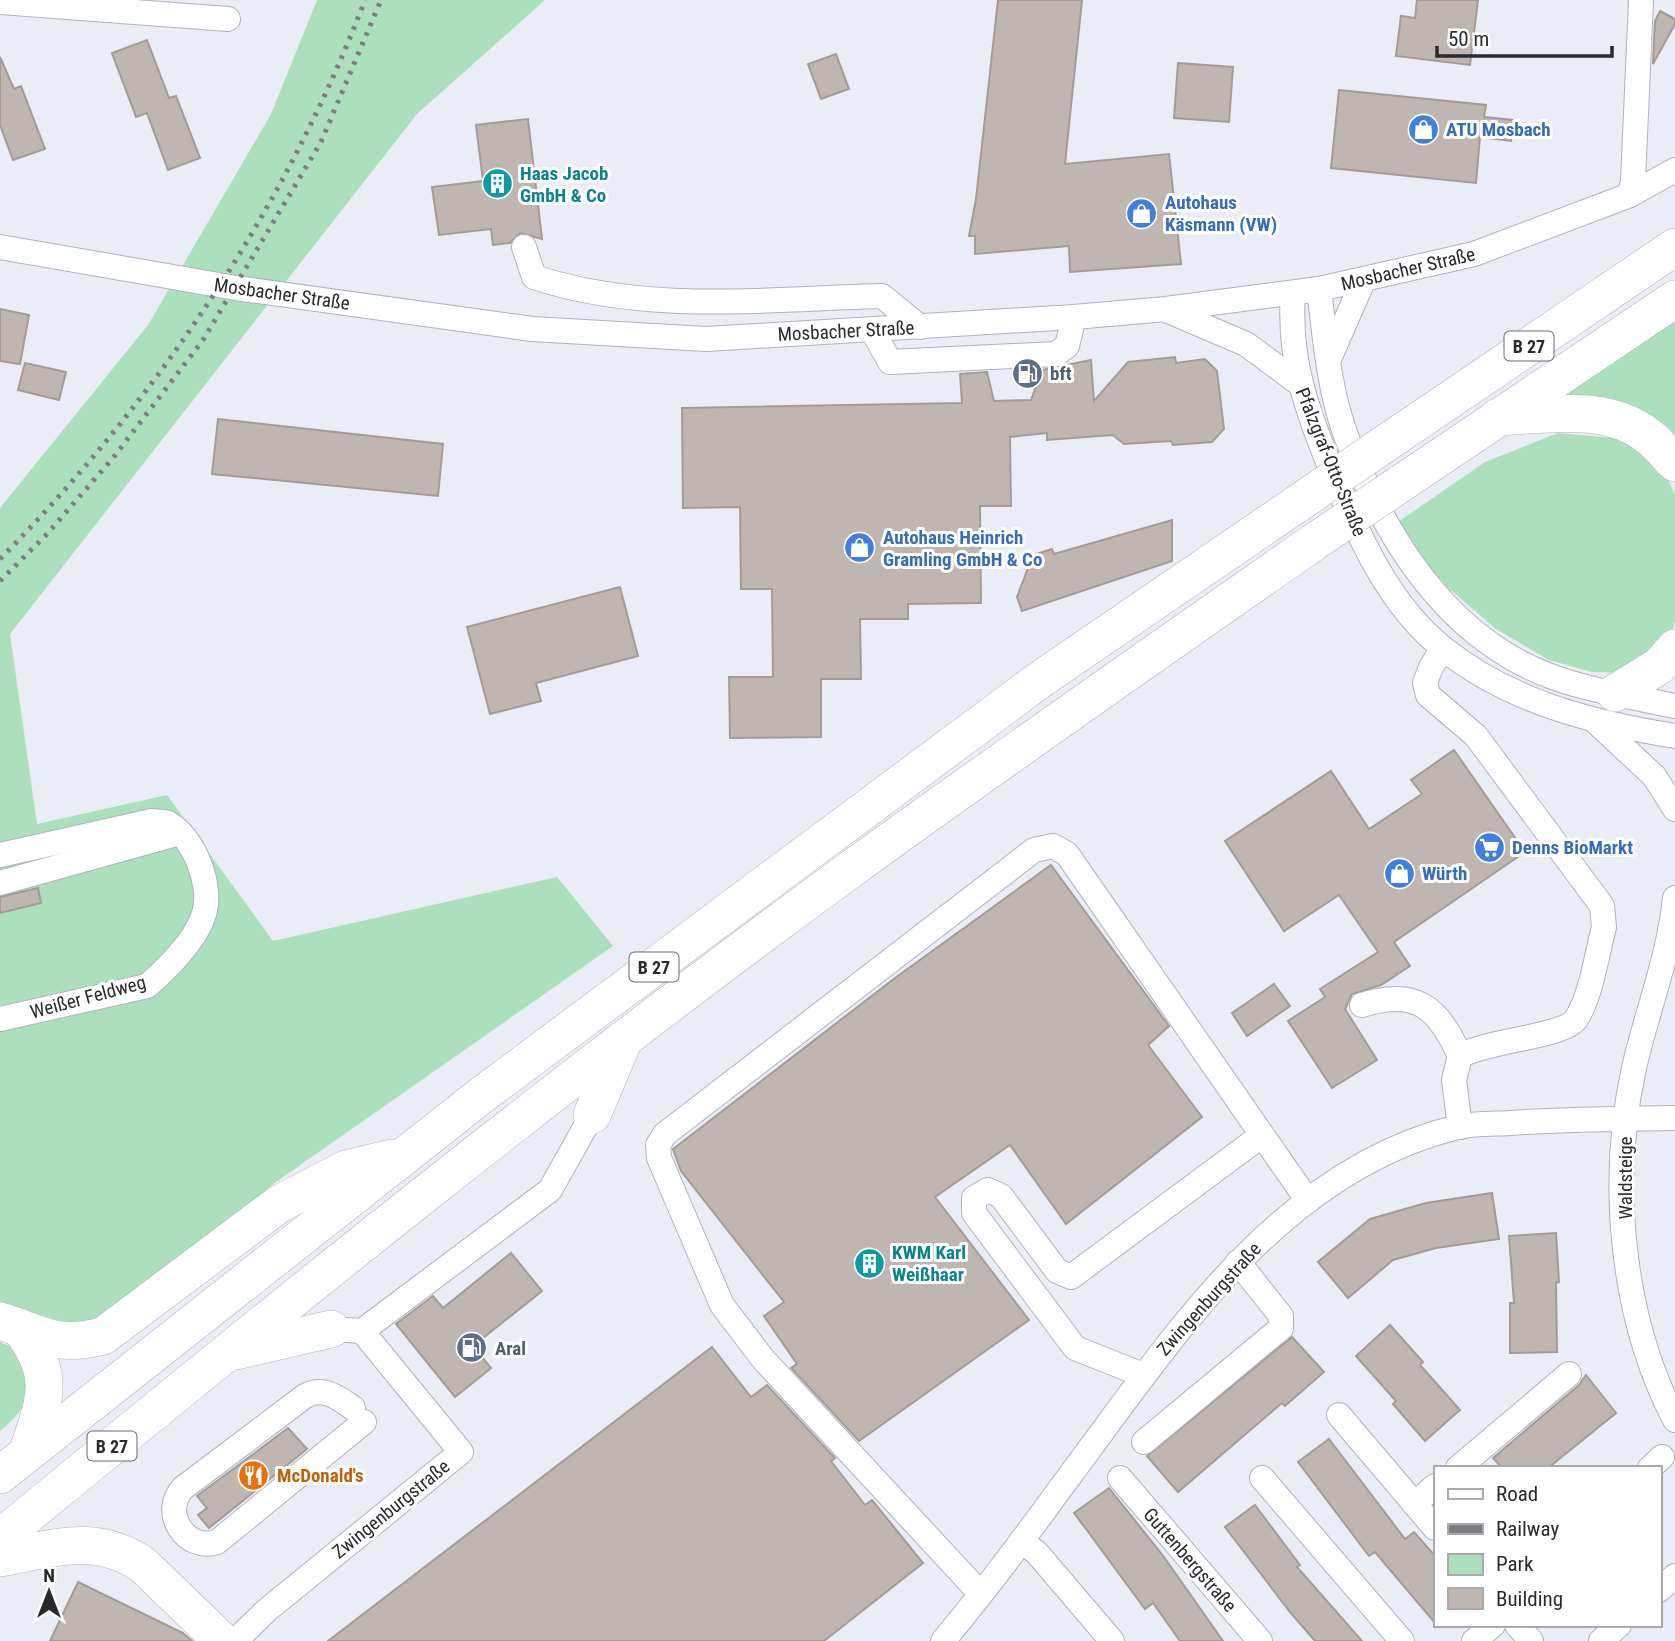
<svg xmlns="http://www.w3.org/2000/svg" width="1675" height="1641" viewBox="0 0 1675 1641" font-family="'Roboto Condensed',sans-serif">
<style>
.green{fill:#ace0bc}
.building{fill:#bfb6b2;stroke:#a49b97;stroke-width:2}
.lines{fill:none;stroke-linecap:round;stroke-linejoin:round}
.minor-casing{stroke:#afb3bb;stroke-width:26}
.highway-casing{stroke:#afb3bb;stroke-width:38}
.minor{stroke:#fff;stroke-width:24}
.highway{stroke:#fff;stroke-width:37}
.rail{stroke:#7c7e83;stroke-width:5;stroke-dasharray:3.5 7;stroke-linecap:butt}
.highway-bridge-casing{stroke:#afb3bb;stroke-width:38;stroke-linecap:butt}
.highway-bridge{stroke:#fff;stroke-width:37}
.labels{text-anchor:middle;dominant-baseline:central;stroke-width:6;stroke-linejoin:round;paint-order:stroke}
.shield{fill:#fff;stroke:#686a6c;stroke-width:2}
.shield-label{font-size:18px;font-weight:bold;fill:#282a2d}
.shop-label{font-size:19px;font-weight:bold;fill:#366cbe;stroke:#fff;text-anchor:start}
.culture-label{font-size:19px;font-weight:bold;fill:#0d838f;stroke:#fff;text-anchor:start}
.street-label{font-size:19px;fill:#282a2d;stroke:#fff}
.service-label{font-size:19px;font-weight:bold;fill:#4e5e75;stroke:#fff;text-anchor:start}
.food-label{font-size:19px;font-weight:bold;fill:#c56008;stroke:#fff;text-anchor:start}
</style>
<rect width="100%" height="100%" fill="#eaedf5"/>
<g class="green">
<polygon points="317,0 545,0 417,114 10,634 37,824 167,795 273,941 557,877 613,946 276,1182 92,1331 0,1302 0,508 148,325 271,114"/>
<polygon points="1675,320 1675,445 1556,400"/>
<polygon points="1558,433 1625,439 1663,468 1675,495 1675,621 1670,640 1627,673 1592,672 1549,660 1496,629 1424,567 1398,522 1485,462"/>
<path d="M0,1342L25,1353C34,1390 30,1406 0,1431Z"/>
</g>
<g class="building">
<polygon points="998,0 1082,0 1065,164 1169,154 1181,264 1070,272 1069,246 975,254 975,236 969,236 976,199"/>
<polygon points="1417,0 1478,0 1470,65 1396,56 1401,16 1415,18"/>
<polygon points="1660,11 1675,19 1675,24 1653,64 1655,21"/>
<polygon points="147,40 169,98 176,96 200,158 168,170 147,113 136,117 112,53"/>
<polygon points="836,54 849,89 821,99 808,64"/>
<polygon points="0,57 14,89 21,86 45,149 13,160 0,125"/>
<polygon points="1178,63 1233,67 1229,122 1174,118"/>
<polygon points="1339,90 1486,105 1484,117 1513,120 1511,141 1480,137 1476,183 1331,168"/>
<polygon points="528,119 542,239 520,233 510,243 493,245 491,229 439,235 432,187 483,181 476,125"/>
<polygon points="0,309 29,315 20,364 0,361"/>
<polygon points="1175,357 1176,363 1205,359 1217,371 1224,429 1212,442 1173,445 1171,441 1124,444 1113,435 1047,440 1047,433 1010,437 1011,506 980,506 981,603 908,604 908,619 860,619 861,679 821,679 821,737 730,738 729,677 773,677 772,589 741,589 740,507 683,508 682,408 962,403 960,374 987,372 994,401 1031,400 1042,370 1091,360 1094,401 1128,362"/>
<polygon points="25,363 66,372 59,400 18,390"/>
<polygon points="218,419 443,444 438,496 212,474"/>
<polygon points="1172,520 1172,561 1022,611 1017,597 1033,555 1052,549 1054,554"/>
<polygon points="620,587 638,656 536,683 541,701 490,714 467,627"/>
<polygon points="1454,750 1525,852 1394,942 1410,966 1381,985 1352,994 1345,1009 1377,1060 1332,1088 1288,1021 1325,997 1320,989 1378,952 1339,895 1284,931 1225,841 1331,771 1369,829 1422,794 1411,780"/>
<polygon points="1051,865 1169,1026 1148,1045 1202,1117 1066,1224 1010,1145 935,1197 1029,1320 859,1441 791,1368 797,1364 764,1316 784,1302 681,1171 673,1149 895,978"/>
<polygon points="38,888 41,903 0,913 0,897"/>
<polygon points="1274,984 1290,1006 1247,1036 1232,1013"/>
<polygon points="1492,1193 1499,1239 1436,1248 1393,1260 1348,1298 1318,1262 1370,1219 1426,1203"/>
<polygon points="1556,1233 1559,1282 1556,1283 1557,1352 1510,1353 1510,1303 1514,1303 1509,1236"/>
<polygon points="511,1253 542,1291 473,1346 491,1368 455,1397 396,1324 433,1296 443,1308"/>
<polygon points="1390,1325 1423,1362 1420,1365 1460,1410 1425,1441 1393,1404 1396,1401 1356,1356"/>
<polygon points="1292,1337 1324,1372 1285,1406 1282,1403 1178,1492 1147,1456"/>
<polygon points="712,1347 751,1397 767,1385 835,1458 831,1461 865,1505 872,1500 923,1563 824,1641 328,1641"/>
<polygon points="1586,1375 1616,1413 1548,1468 1502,1468 1493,1458 1579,1385"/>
<polygon points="288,1428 307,1449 209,1528 198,1515 207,1508 197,1496"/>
<polygon points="1329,1439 1405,1539 1414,1532 1435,1556 1435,1623 1375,1552 1369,1556 1298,1462"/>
<polygon points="1109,1488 1164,1557 1223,1641 1180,1641 1153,1603 1145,1609 1086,1529 1074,1513"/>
<polygon points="1255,1505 1300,1565 1297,1567 1362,1641 1315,1641 1290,1612 1225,1527"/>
<polygon points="78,1582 183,1633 192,1641 50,1641"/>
</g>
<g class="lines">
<defs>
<g id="minor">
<polyline points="0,2 228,19"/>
<polyline points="1630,195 1633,181 1641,0"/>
<polyline points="0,247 236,288 532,329 706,339 1074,317 1166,309 1319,289 1474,254 1630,195 1675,170"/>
<path d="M524,247L534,277C645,314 767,299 882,296L920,327"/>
<path d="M1319,289C1325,339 1329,393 1348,441C1386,539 1447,637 1550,676C1590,691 1634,697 1675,706"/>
<path d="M1293,293C1288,359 1307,411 1332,472C1358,535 1389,606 1444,649C1510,702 1594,723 1675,736"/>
<polyline points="1166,310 1246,344 1300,384"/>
<polyline points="872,330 890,362 1056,354 1067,346 1074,317"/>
<polyline points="1329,359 1363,281"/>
<path d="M1443,649L1431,667L1425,683L1428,695L1476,736L1602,906L1604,927C1597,953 1591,997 1576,1019C1564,1037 1488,1040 1460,1056L1454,1080L1460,1127"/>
<polyline points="1597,723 1654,776 1675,809"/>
<path d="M0,855L152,821C156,822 163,821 168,823C194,837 213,886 204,914C196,940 167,969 147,986L0,1019"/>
<polyline points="0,883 180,833"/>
<path d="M1675,898C1669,957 1647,1011 1634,1068C1609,1181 1621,1317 1675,1420"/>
<path d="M1362,1005C1417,987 1439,1009 1460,1056"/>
<polyline points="346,1330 362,1331 550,1190 592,1115"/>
<polyline points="1143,1375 1075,1348 974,1213 974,1198 988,1190 1001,1196 1057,1271 1071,1277 1261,1136"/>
<path d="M353,1408C337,1397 324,1386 305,1396L183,1488C160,1513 186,1552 217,1542L364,1422"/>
<polyline points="1339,1415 1435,1528"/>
<polyline points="1144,1442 1281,1328 1281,1316 1238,1262"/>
<polyline points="1458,1468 1569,1374"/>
<polyline points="1650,1468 1662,1457"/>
<polyline points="1120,1478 1260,1641"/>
<polyline points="1262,1478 1402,1641"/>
<polyline points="1414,1504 1435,1486"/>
<polyline points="1021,1541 1037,1553 1112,1641"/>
<polyline points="1659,1590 1675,1576"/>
<polyline points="980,1593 763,1359 722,1305 659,1158 658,1145 665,1134 1034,850 1053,846 1067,854 1308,1201"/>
<polyline points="1517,1625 1531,1641"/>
<polyline points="235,1641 267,1610 461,1452 362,1331"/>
<path d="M943,1641C995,1579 1043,1512 1091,1447C1187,1317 1291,1167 1458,1127C1475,1123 1494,1124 1511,1123C1565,1119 1620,1119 1675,1118"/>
<polyline points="1474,1641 1493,1625"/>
<polyline points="1601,1641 1619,1625"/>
</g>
<g id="highway">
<path d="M1498,417C1546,415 1607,403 1648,436C1658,443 1666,454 1675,463"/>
<polyline points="1383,445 1675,247"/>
<polyline points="1400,484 1675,299"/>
<polyline points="1615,693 1659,666 1675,648"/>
<polyline points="592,1115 622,1044"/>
<path d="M0,1321C43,1334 55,1348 103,1336L279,1204L346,1169L392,1158"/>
<path d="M19,1327C56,1375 46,1396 28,1451"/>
<polyline points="236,1351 331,1329"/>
<polyline points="0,1475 483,1094 1038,681 1297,504"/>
<path d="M0,1538C277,1310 557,1084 847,872C1001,760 1158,651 1314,542"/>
<path d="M0,1558C53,1549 95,1532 143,1565L222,1641"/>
</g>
</defs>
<use href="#minor" class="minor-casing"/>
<use href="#highway" class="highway-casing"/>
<use href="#minor" class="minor"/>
<use href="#highway" class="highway"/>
<g class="rail">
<path d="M0,559C157,400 285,209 365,0"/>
<polyline points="0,581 47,534 113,458 203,340 321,142 381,0"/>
</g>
<defs>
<g id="highway-bridge">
<polyline points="1297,504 1383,445"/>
<polyline points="1314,542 1400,484"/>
</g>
</defs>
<use href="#highway-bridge" class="highway-bridge-casing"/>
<use href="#highway-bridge" class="highway-bridge"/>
</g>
<defs>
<symbol id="shop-disc" viewBox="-11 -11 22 22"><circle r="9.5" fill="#3f7fe0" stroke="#fff"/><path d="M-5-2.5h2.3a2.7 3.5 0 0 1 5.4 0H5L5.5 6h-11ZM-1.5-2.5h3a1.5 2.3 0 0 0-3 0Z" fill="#fff"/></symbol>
<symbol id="building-disc" viewBox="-11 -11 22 22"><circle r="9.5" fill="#0f9aa8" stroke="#fff"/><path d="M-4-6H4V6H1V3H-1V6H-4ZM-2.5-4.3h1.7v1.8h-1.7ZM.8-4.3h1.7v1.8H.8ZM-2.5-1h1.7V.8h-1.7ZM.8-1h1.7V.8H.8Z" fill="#fff"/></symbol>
<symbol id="fuel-disc" viewBox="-11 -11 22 22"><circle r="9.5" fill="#5c6f8a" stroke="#fff"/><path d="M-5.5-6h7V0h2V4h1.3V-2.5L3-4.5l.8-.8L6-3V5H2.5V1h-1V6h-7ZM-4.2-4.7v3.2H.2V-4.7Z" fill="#fff"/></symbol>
<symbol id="supermarket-disc" viewBox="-11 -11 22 22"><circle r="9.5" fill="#3f7fe0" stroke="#fff"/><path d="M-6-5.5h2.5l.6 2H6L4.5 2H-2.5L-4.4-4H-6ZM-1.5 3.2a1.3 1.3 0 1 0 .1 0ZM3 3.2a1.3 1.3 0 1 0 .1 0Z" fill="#fff"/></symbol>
<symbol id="restaurant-disc" viewBox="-11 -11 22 22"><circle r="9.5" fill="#e8710a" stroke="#fff"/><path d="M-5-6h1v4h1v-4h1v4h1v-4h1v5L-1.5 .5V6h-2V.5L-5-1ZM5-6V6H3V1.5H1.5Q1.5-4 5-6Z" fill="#fff"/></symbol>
</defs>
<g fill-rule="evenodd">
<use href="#shop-disc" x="1406" y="112" width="35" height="35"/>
<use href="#building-disc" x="480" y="166" width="35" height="35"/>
<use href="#shop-disc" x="1124" y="196" width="35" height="35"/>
<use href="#fuel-disc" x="1010" y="356" width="35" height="35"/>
<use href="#shop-disc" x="842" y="530" width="35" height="35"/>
<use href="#supermarket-disc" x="1472" y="830" width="35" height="35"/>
<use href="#shop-disc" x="1382" y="856" width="35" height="35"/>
<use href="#building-disc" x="852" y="1246" width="35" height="35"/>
<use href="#fuel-disc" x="454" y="1330" width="35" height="35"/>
<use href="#restaurant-disc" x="236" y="1458" width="35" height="35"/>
</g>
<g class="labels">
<g class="shield">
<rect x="1504.5" y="331.5" width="49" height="29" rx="5"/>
<rect x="629.5" y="952.5" width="49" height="29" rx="5"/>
<rect x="87.5" y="1431.5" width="49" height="29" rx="5"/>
</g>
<g class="shield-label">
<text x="1529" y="346">B 27</text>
<text x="654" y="967">B 27</text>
<text x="112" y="1446">B 27</text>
</g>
<g class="shop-label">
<text x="1446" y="129">ATU Mosbach</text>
<text x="1165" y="202">Autohaus<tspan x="1165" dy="22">Käsmann (VW)</tspan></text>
<text x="883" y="537">Autohaus Heinrich<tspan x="883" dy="22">Gramling GmbH &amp; Co</tspan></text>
<text x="1512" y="847">Denns BioMarkt</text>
<text x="1422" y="873">Würth</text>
</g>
<g class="culture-label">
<text x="520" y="173">Haas Jacob<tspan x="520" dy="22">GmbH &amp; Co</tspan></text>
<text x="892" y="1252">KWM Karl<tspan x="892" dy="22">Weißhaar</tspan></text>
</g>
<g class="street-label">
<text transform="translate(1408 269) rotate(-13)">Mosbacher Straße</text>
<text transform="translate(282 294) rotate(8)">Mosbacher Straße</text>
<text transform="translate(846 331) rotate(-3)">Mosbacher Straße</text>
<text transform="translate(1331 462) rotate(68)">Pfalzgraf-Otto-Straße</text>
<text transform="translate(88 997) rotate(-15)">Weißer Feldweg</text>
<text transform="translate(1625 1178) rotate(-90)">Waldsteige</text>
<text transform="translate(1209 1299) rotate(-48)">Zwingenburgstraße</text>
<text transform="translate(391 1509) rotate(-39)">Zwingenburgstraße</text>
<text transform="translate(1190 1560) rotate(49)">Guttenbergstraße</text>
</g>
<g class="service-label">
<text x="1050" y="373">bft</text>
<text x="495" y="1348">Aral</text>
</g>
<g class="food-label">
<text x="277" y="1475">McDonald's</text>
</g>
</g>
<rect x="1434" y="1466" width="228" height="161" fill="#ffffff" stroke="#a9aaab" stroke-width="2"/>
<rect x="1448" y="1489" width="35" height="10" fill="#ffffff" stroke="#a9aaab" stroke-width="2"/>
<text x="1496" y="1501" font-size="21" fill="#282a2d">Road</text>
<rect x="1448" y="1524" width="35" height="10" fill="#7c7e83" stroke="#a9aaab" stroke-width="2"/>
<text x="1496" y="1536" font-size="21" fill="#282a2d">Railway</text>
<rect x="1448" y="1554" width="35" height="21" fill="#ace0bc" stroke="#a9aaab" stroke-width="2"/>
<text x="1496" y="1571" font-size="21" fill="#282a2d">Park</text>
<rect x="1448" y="1588" width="35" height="21" fill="#bfb6b2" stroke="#a9aaab" stroke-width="2"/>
<text x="1496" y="1606" font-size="21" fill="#282a2d">Building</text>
<g transform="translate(49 1592)" stroke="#ffffff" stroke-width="5" paint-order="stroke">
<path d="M0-5L12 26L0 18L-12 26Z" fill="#282a2d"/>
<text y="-10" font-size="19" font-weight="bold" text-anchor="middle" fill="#282a2d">N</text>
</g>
<path d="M1437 46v10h175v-10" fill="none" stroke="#282a2d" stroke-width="3.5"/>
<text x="1448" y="46" font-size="21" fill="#282a2d" stroke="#ffffff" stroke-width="5" paint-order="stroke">50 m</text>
</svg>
